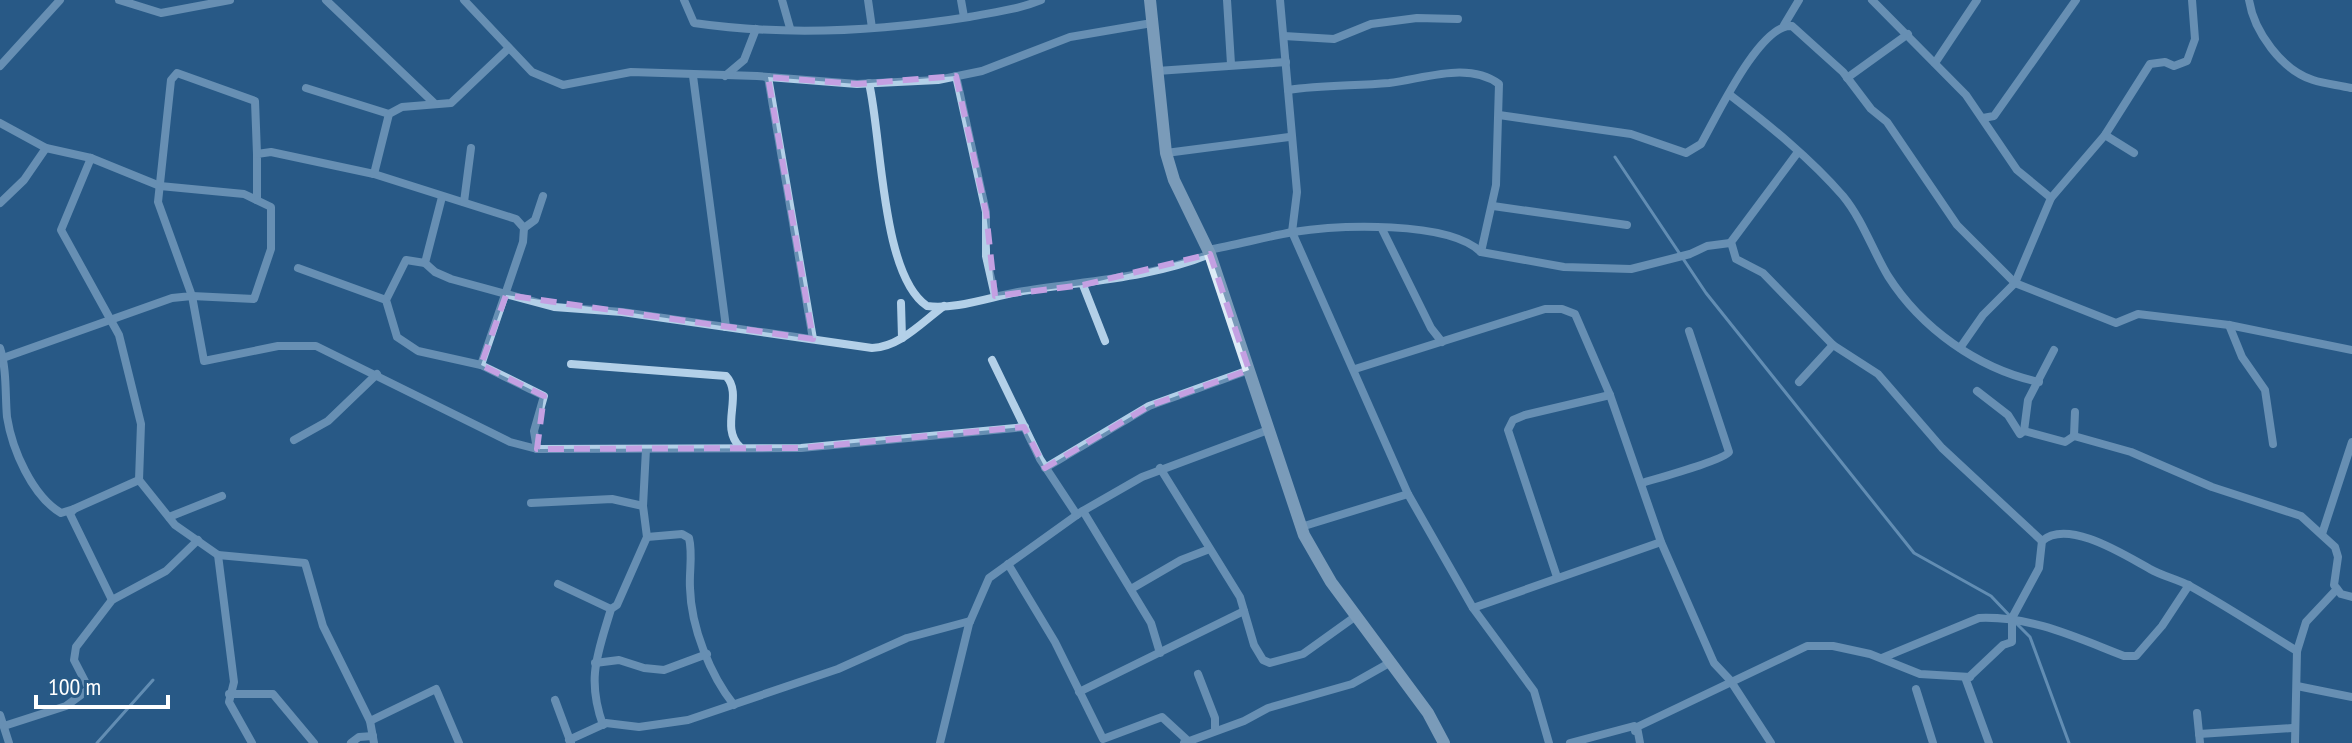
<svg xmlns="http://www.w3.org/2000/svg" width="2352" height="743" viewBox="0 0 2352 743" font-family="'PT Sans Narrow',sans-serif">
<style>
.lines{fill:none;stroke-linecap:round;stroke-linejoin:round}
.stream{stroke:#a8cce8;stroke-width:3}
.street{stroke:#b3d0e8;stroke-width:8}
.secondary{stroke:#ddebf7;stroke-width:12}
.marked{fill:none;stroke:#c4a0e2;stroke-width:6;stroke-dasharray:16 10;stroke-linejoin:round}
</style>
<rect width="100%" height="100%" fill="#285a86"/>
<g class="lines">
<g class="stream">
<polyline points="1615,157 1706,293 1914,553 1991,596 2010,616"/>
<polyline points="2015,622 2030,637 2069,743"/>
<polyline points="97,743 153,680"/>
</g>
<g class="street">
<polyline points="119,0 161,13 230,0"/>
<polyline points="326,0 434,103"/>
<polyline points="464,0 532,72 563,85 631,72 757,76 857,84 938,80 982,71 1070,37 1152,23"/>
<path d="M684,0L694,23C783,36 880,31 969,17C994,12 1017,10 1041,0"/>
<polyline points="782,0 790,28"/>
<polyline points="868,0 872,28"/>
<polyline points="961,0 964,17"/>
<polyline points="1227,0 1231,64"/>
<polyline points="1280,0 1297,192 1292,232 1408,494 1473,608 1534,691 1549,743"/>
<polyline points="1872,0 1966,95 2017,170 2051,198"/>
<path d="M2249,0C2254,32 2282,70 2313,80C2325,84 2339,85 2351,88"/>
<polyline points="1784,25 1799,0"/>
<polyline points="1284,36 1334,39 1371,24 1417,18 1458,19"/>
<polyline points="1935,63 1977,0"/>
<polyline points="0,66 60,0"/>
<polyline points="1157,71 1286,62"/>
<polyline points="693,76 726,327"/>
<polyline points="725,76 744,60 756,29"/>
<polyline points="956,76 986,212 986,256 995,296"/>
<polyline points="768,77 813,339"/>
<polyline points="1847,78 1908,34"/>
<path d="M869,83C882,138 881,275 927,306C954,310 990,297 1018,292C1082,281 1148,279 1210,254"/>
<polyline points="306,88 389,114"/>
<path d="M1288,90C1321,85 1355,86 1389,83C1424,79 1468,61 1499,84L1496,185L1481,252"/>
<path d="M1730,95C1769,125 1810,158 1843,196C1862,219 1873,251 1888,276C1921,328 1978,369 2039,382"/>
<path d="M1499,115L1631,134L1686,153L1701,144C1716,118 1760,23 1792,26L1843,72L1871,109L1887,122L1957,225L2015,283L2116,323L2138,314L2229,325L2352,350"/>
<polyline points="1983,118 1994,116 2076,0"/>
<polyline points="0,123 46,148 91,158 160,186 244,194 271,207 271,249 254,299 192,296 204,361 278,346 316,346 510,442 537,449 801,448 1025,427"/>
<polyline points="2105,135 2134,153"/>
<polyline points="1798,152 1731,242 1736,259 1763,273 1833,345 1878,374 1942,448 2042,541"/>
<polyline points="1166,153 1289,137"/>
<polyline points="91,158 61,230 119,335 141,424 139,480 175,525 218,555 234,682 229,702 252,743"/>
<polyline points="374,174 389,114 402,107 451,103 508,49"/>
<path d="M442,197L425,263L435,272L451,279L554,307L622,312L872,348C900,347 922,322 944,306"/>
<polyline points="257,200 257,154 271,152 374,174 516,219 524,228 523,242 481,365 544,396 534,431 537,449"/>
<polyline points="464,202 471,148"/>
<polyline points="0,203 24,180 46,148"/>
<polyline points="1493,206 1627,225"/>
<polyline points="524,228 535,220 543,196"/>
<polyline points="1382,229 1431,328 1442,342"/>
<path d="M1208,250C1236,245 1265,237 1293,232C1338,225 1447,220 1481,252L1564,267L1631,269L1690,254L1707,246L1730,243"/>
<polyline points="425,263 406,260 386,300 397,337 418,351 481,365"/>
<polyline points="298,268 386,300"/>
<polyline points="1083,285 1105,341"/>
<polyline points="901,303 902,338"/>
<polyline points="2229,325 2242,357 2265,390 2273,444"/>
<path d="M0,348C7,370 5,394 7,417C12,449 32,496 61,513L74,509"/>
<polyline points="1960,348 1983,315 2015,283 2051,198 2105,135 2150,64 2165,62 2174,66 2187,61 2195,39 2192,0"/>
<polyline points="3,358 172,298 192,296 158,202 171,80 177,73 255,101 257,154"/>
<polyline points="992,360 1040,459 1077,515"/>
<path d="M571,364L726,376C744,395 719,427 740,447"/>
<polyline points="1355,369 1545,309 1562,309 1575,314 1610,395 1661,542 1714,663 1730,680 1771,743"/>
<polyline points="1799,382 1833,345"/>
<polyline points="1977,391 2008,415 2020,434 2024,431 2065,442 2074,436 2131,452 2212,487 2301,516 2335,547 2338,557 2334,585 2341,594 2352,597"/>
<polyline points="2024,431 2028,400 2054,350"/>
<polyline points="2074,436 2075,412"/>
<polyline points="294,440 328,421 377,374"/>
<polyline points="1045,468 1149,406 1249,370"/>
<polyline points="1160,468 1240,597 1254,645 1263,660 1270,663 1303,654 1356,616"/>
<path d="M1642,483C1658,478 1724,460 1729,452L1689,331"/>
<polyline points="531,503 612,499 643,506"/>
<polyline points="1083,511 1151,623 1160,653"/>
<polyline points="169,517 222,496"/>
<polyline points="1301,527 1408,494"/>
<polyline points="2322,534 2352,442"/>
<path d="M647,537L682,534L689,538C693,554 689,571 690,588C691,627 710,675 734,705"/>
<polyline points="218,555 305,563 323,626 370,721 374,743"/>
<polyline points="1008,564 1055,642 1103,739 1162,717 1187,740"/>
<polyline points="1557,577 1508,430 1513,420 1525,415 1610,395"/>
<polyline points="558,584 611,609"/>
<polyline points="1131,589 1181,560 1207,550"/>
<polyline points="112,600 70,514 74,509 139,480"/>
<polyline points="1473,608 1661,542"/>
<path d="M1882,658L1979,618C2032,616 2075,637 2124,656H2136L2162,626L2189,585"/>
<polyline points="595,663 619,660 644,668 664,670 707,654"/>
<polyline points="1198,674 1215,718 1215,729"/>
<polyline points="2297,686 2352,697"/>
<polyline points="1916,689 1933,743"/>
<polyline points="1079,692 1244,611"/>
<polyline points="229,694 273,694 314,743"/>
<polyline points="555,700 571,743"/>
<polyline points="2197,713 2200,743"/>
<polyline points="0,715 9,743"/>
<polyline points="370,721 436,689 459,743"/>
<path d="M603,725C586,678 598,653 611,609L617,605L647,537L643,506L646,449"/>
<polyline points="4,726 66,706 89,689 74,660 76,647 112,600 166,571 198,540"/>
<polyline points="2199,734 2292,728"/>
<polyline points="569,740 606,723 639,727 688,720 838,669 907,638 970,621"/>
<polyline points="351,743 359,737 373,736"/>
<polyline points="940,743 969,624 989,578 1081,512 1142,477 1268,430"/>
<polyline points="1184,743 1244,721 1268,708 1352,684 1391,662"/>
<polyline points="1570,743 1634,726 1635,731"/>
<polyline points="1640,743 1637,727 1807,646 1833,646 1870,654 1920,674 1970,677"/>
<path d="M1989,743L1966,680L2003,645L2012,642V618L2039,568L2042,541C2068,518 2126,556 2150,569C2162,576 2177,579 2190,586C2226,606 2261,629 2297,651"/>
<polyline points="2295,743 2297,651 2306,622 2337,589"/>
</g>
<polyline class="secondary" points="1150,0 1166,153 1174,180 1210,254 1304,535 1331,582 1428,713 1444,743"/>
</g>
<path d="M0 0H2352V743H0ZM956,76L986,212L995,296L1083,285L1210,254L1249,370L1149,406L1045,468L1024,427L801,448L537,449L544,396L481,365L506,295L813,339L768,77L857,84Z" fill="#285a86" fill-opacity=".55" fill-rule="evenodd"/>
<path class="marked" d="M956,76L986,212L995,296L1083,285L1210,254L1249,370L1149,406L1045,468L1024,427L801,448L537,449L544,396L481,365L506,295L813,339L768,77L857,84Z"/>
<path d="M36 695v12h132v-12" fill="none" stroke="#ffffff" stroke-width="4"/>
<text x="48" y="695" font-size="24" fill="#ffffff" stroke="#285a86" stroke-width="6" paint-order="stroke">100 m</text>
</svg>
